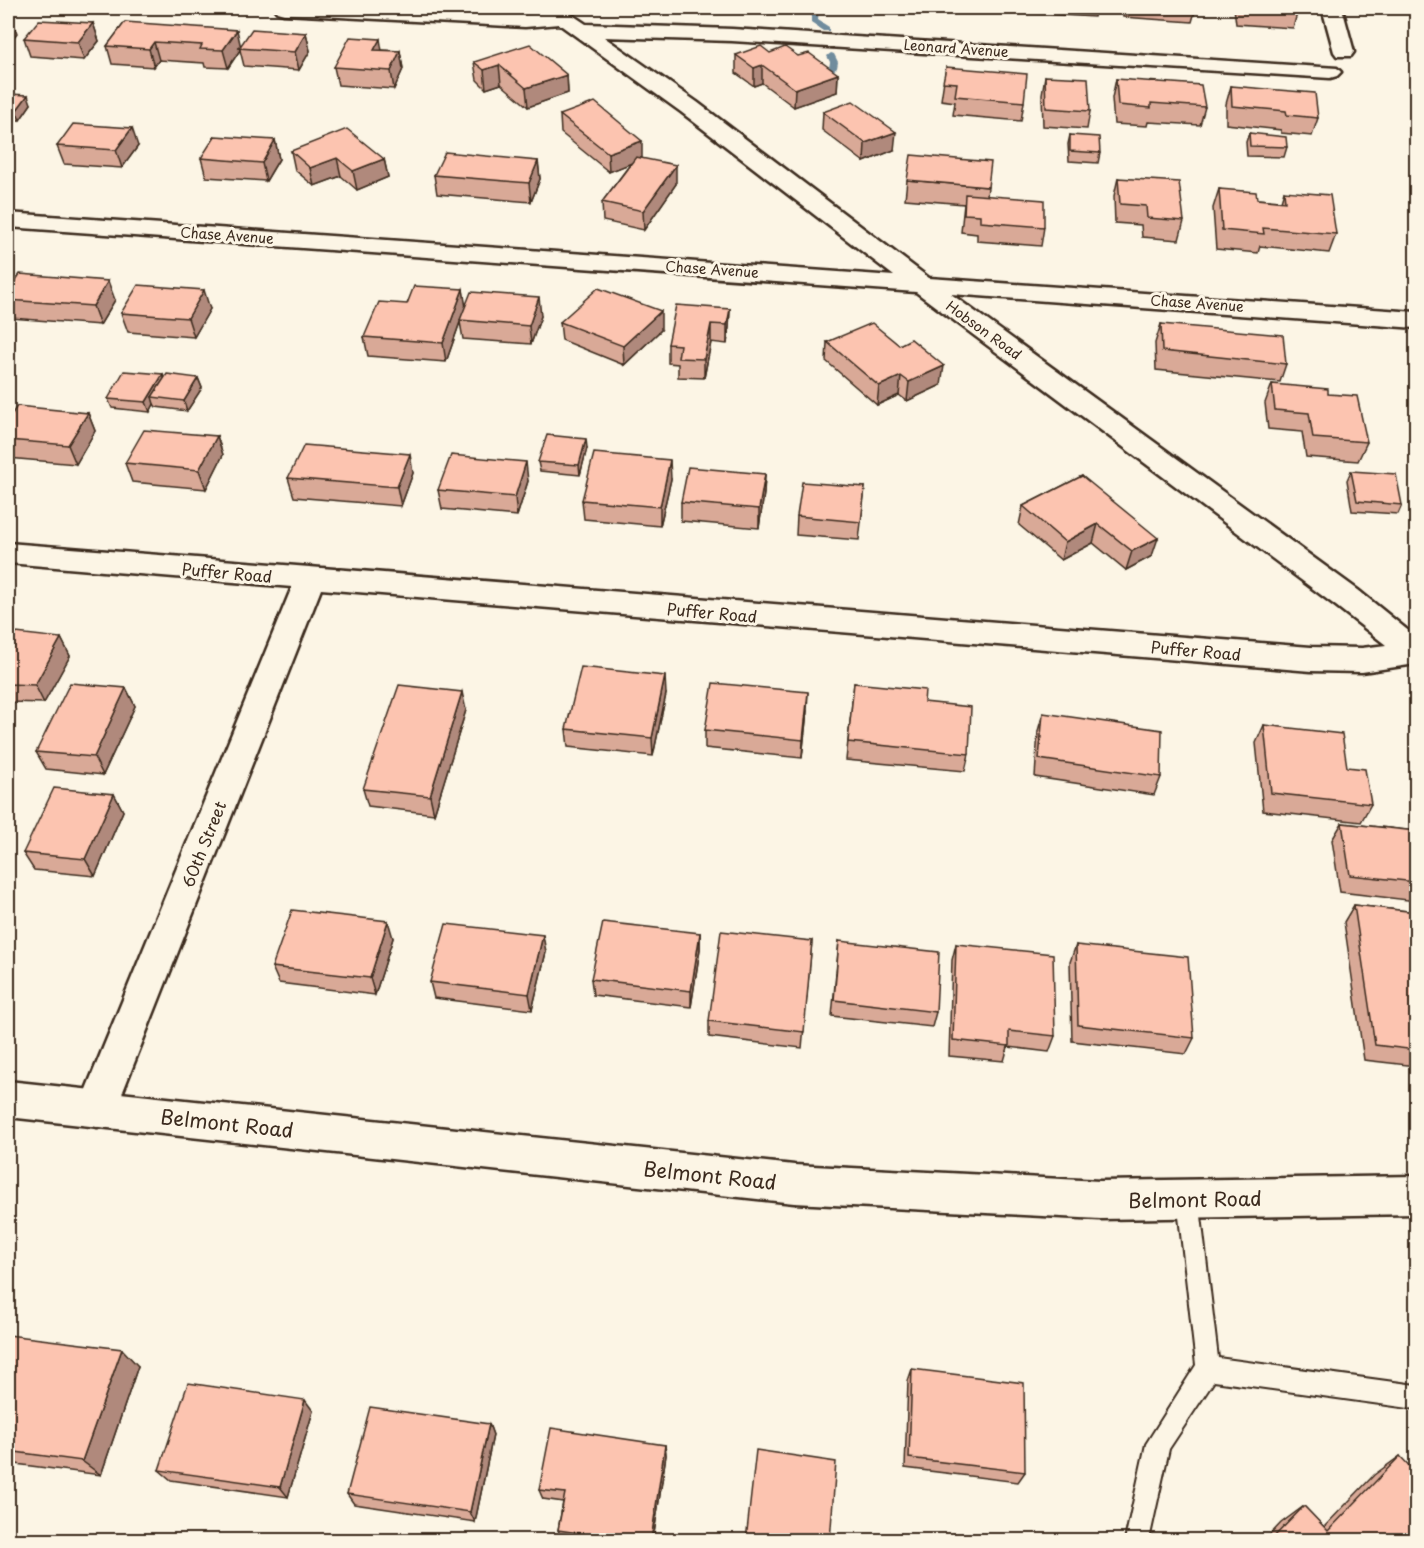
<svg xmlns="http://www.w3.org/2000/svg" width="1424" height="1548" viewBox="0 0 1424 1548" font-family="'Playpen Sans',sans-serif">
<style>
.lines{fill:none;stroke-linecap:round;stroke-linejoin:round}
.stream{fill:#6f8c9d;fill-rule:evenodd}
.lane-casing{stroke:#3b2a1e;stroke-width:4}
.street-casing{stroke:#3b2a1e;stroke-width:5}
.secondary-casing{stroke:#3b2a1e;stroke-width:5}
.lane{fill:#fcf5e5;fill-rule:evenodd}
.street{fill:#fcf5e5;fill-rule:evenodd}
.secondary{fill:#fcf5e5;fill-rule:evenodd}
.wall{fill:#d9a997;stroke:#3b2a1e;stroke-width:1.5}
.shaded-wall{fill:#b0897b;stroke:#3b2a1e;stroke-width:1.5}
.building{fill:#fcc4b0;stroke:#3b2a1e;stroke-width:1.5}
.labels{text-anchor:middle;dominant-baseline:central;stroke-width:6;stroke-linejoin:round;paint-order:stroke}
.far-street-label{font-size:14px;fill:#3b2a1e;stroke:#fcf5e5}
.street-label{font-size:16px;fill:#3b2a1e;stroke:#fcf5e5}
.near-street-label{font-size:20px;fill:#3b2a1e;stroke:#fcf5e5}
</style>
<rect width="100%" height="100%" fill="#fcf5e5"/>
<filter id="ink" filterUnits="userSpaceOnUse"><feTurbulence type="fractalNoise" baseFrequency=".0167" numOctaves="2"/><feDisplacementMap in="SourceGraphic" scale="12" xChannelSelector="R" yChannelSelector="G"/><feConvolveMatrix kernelMatrix="1 2 1 2 8 2 1 2 1" color-interpolation-filters="sRGB"/></filter>
<g filter="url(#ink)">
<g class="lines">
<g class="stream">
<polygon points="811,8 819,8 818,20 829,27 829,31 823,31 811,23"/>
<polygon points="831,53 834,54 838,62 837,68 833,71 829,68 830,62 827,56"/>
</g>
<defs>
<polygon id="lane" points="1188,1188 1196,1192 1199,1199 1218,1358 1416,1385 1416,1409 1214,1381 1169,1449 1149,1540 1125,1540 1146,1444 1196,1365 1177,1199 1180,1192"/>
<g id="street">
<polygon points="274,8 387,8 525,15 544,13 540,8 562,8 586,24 732,29 1337,68 1341,72 1337,76 1330,78 732,41 604,37 697,102 929,278 1416,312 1416,328 951,294 1358,590 1416,637 1416,664 1362,672 1311,671 321,589 116,1109 111,1122 97,1127 83,1122 78,1109 292,587 8,563 8,543 1311,647 1362,648 1386,645 1336,606 916,292 8,227 8,213 894,276 681,112 559,24 525,27 284,14 277,12"/>
<polygon points="1322,8 1342,8 1354,52 1351,56 1337,56 1334,52"/>
</g>
<polygon id="secondary" points="8,1081 794,1165 1100,1181 1416,1176 1416,1214 1100,1219 794,1203 8,1117"/>
</defs>
<use href="#lane" class="lane-casing"/>
<use href="#street" class="street-casing"/>
<use href="#secondary" class="secondary-casing"/>
<use href="#lane" class="lane"/>
<use href="#street" class="street"/>
<use href="#secondary" class="secondary"/>
</g>
<g class="wall">
<polygon points="932,8 1006,8 1005,13"/>
<polygon points="1029,8 1096,8 1094,17 1029,13"/>
<polygon points="1123,8 1196,8 1192,22 1123,17"/>
<polygon points="1234,8 1297,8 1298,10 1293,28 1236,24"/>
<polygon points="1411,8 1416,8 1416,18 1414,17"/>
<polygon points="125,22 241,45 306,33 310,51 299,70 244,66 240,50 228,68 205,67 204,63 159,60 154,67 112,64 107,46"/>
<polygon points="93,23 99,41 84,60 30,56 24,38"/>
<polygon points="382,50 400,51 403,69 394,89 338,85 334,67"/>
<polygon points="770,53 798,56 838,74 837,92 794,107 762,83 754,86 736,73 736,55"/>
<polygon points="474,62 567,75 568,93 528,107 501,84 486,89 477,80"/>
<polygon points="946,67 1024,102 1021,121 953,115 955,102 941,100"/>
<polygon points="1045,76 1090,111 1087,129 1043,126 1042,94"/>
<polygon points="1116,79 1205,107 1200,125 1148,122 1147,126 1114,124 1112,98"/>
<polygon points="1231,86 1318,118 1312,136 1281,133 1281,130 1226,124 1226,104"/>
<polygon points="8,94 31,104 20,120 12,120 15,128 8,141"/>
<polygon points="823,112 894,150 864,162 822,130"/>
<polygon points="560,115 642,159 676,184 644,230 603,221 602,202 631,163 609,172 561,133"/>
<polygon points="1249,133 1287,147 1284,157 1247,156 1246,142"/>
<polygon points="1070,135 1100,153 1098,163 1069,161 1068,144"/>
<polygon points="275,140 279,159 266,181 206,177 201,158"/>
<polygon points="57,146 138,146 122,168 64,164"/>
<polygon points="291,151 384,159 388,177 357,190 341,176 314,186 295,170"/>
<polygon points="538,161 540,179 531,202 437,194 434,175"/>
<polygon points="1118,178 1184,221 1179,240 1142,237 1141,225 1115,223 1114,196"/>
<polygon points="907,180 988,187 987,196 1044,227 1041,246 977,241 977,234 961,232 964,204 905,199"/>
<polygon points="1219,189 1257,199 1281,201 1284,191 1336,234 1329,253 1260,246 1258,253 1216,249 1213,208"/>
<polygon points="463,289 465,306 541,316 531,344 463,339 460,322 446,362 368,356 364,337 407,304"/>
<polygon points="8,292 115,300 100,325 11,318 8,311"/>
<polygon points="210,309 194,337 128,332 121,313"/>
<polygon points="730,309 729,327 727,344 711,342 704,378 678,377 678,364 668,363 668,344"/>
<polygon points="560,322 661,330 624,365 562,340"/>
<polygon points="1161,324 1286,364 1280,382 1156,370 1155,343"/>
<polygon points="827,342 941,385 907,401 899,395 877,405 826,361"/>
<polygon points="163,374 164,379 198,378 202,388 187,411 156,407 154,404 150,412 112,408 108,399"/>
<polygon points="1272,384 1328,394 1367,442 1358,461 1306,457 1302,432 1268,429 1265,403"/>
<polygon points="88,413 95,431 76,464 8,458 8,420"/>
<polygon points="217,436 223,455 206,489 132,482 125,463"/>
<polygon points="587,448 580,475 540,471 538,462"/>
<polygon points="1351,471 1402,505 1398,514 1352,511 1347,480"/>
<polygon points="413,473 401,506 294,497 288,478"/>
<polygon points="765,474 764,493 759,528 681,521 681,502"/>
<polygon points="1082,476 1152,556 1126,570 1093,543 1061,560 1019,525 1023,506"/>
<polygon points="671,479 660,526 584,519 582,500"/>
<polygon points="528,481 517,516 442,509 438,490"/>
<polygon points="865,487 859,540 796,535 797,516"/>
<polygon points="61,638 70,656 44,703 8,702 8,650"/>
<polygon points="854,683 924,702 969,754 965,771 846,760"/>
<polygon points="126,688 135,706 103,775 46,769 36,752"/>
<polygon points="666,694 653,756 568,747 566,729"/>
<polygon points="466,710 434,814 368,806 363,789"/>
<polygon points="807,711 802,758 705,748 705,730"/>
<polygon points="1043,713 1161,777 1154,795 1035,777 1038,731"/>
<polygon points="1264,725 1347,767 1371,804 1361,822 1263,811 1256,743"/>
<polygon points="114,794 123,811 95,876 34,870 23,853"/>
<polygon points="1342,823 1416,831 1416,901 1340,892 1332,840"/>
<polygon points="1354,905 1416,912 1416,1066 1364,1060 1344,922"/>
<polygon points="700,933 700,949 691,1007 593,995 591,979"/>
<polygon points="393,938 375,995 279,983 272,967"/>
<polygon points="812,941 802,1048 709,1037 709,1021"/>
<polygon points="839,941 936,1012 932,1027 832,1016"/>
<polygon points="956,944 1055,1036 1049,1052 1008,1047 1004,1061 949,1056 952,960"/>
<polygon points="1076,945 1194,1038 1186,1054 1072,1041 1070,962"/>
<polygon points="546,952 532,1010 434,998 430,982"/>
<polygon points="8,1335 138,1366 101,1475 8,1463"/>
<polygon points="912,1369 1025,1472 1018,1482 905,1468 908,1381"/>
<polygon points="313,1411 288,1497 171,1480 159,1470"/>
<polygon points="489,1424 493,1435 475,1522 354,1504 347,1494"/>
<polygon points="665,1445 666,1455 653,1540 570,1540 562,1539 558,1530 563,1502 543,1499 539,1490"/>
<polygon points="1400,1456 1416,1540 1265,1540 1281,1523 1304,1506 1324,1527 1374,1475"/>
</g>
<g class="shaded-wall">
<polygon points="11,16 17,33 8,45 8,19"/>
<polygon points="93,23 99,41 84,60 78,42"/>
<polygon points="237,30 241,48 239,48 240,50 228,68 223,50"/>
<polygon points="306,33 310,51 299,70 295,52"/>
<polygon points="380,39 383,57 374,50"/>
<polygon points="154,42 159,60 154,67 149,49"/>
<polygon points="400,51 403,69 394,89 391,71"/>
<polygon points="499,65 501,84 486,89 484,70"/>
<polygon points="762,65 762,83 754,86 754,68"/>
<polygon points="838,74 837,92 794,107 795,89"/>
<polygon points="567,75 568,93 528,107 526,88"/>
<polygon points="28,95 31,104 20,120 16,111"/>
<polygon points="8,110 15,128 8,141"/>
<polygon points="132,128 138,146 122,168 116,150"/>
<polygon points="896,132 894,150 864,162 865,143"/>
<polygon points="275,140 279,159 266,181 262,163"/>
<polygon points="642,141 642,159 609,172 608,153"/>
<polygon points="337,158 341,176 314,186 310,168"/>
<polygon points="384,159 388,177 357,190 353,171"/>
<polygon points="538,161 540,179 531,202 529,183"/>
<polygon points="676,165 676,184 644,230 643,211"/>
<polygon points="108,281 115,300 100,325 93,306"/>
<polygon points="463,289 466,308 460,320 460,322 446,362 443,343"/>
<polygon points="204,290 210,309 194,337 188,318"/>
<polygon points="539,297 541,316 531,344 529,326"/>
<polygon points="730,309 729,327 727,344 727,325"/>
<polygon points="661,311 661,330 624,365 623,346"/>
<polygon points="711,324 711,342 704,378 704,359"/>
<polygon points="944,366 941,385 907,401 909,382"/>
<polygon points="163,374 166,384 152,397 154,404 150,412 146,402"/>
<polygon points="901,376 899,395 877,405 879,386"/>
<polygon points="198,378 202,388 187,411 184,401"/>
<polygon points="88,413 95,431 76,464 68,445"/>
<polygon points="217,436 223,455 206,489 199,470"/>
<polygon points="586,439 587,448 580,475 579,465"/>
<polygon points="410,454 413,473 401,506 397,487"/>
<polygon points="670,460 671,479 660,526 660,507"/>
<polygon points="526,462 528,481 517,516 515,497"/>
<polygon points="765,474 764,493 759,528 759,509"/>
<polygon points="1098,524 1093,543 1061,560 1065,542"/>
<polygon points="1158,538 1152,556 1126,570 1132,551"/>
<polygon points="61,638 70,656 44,703 35,685"/>
<polygon points="665,676 666,694 653,756 652,738"/>
<polygon points="126,688 135,706 103,775 94,757"/>
<polygon points="462,692 466,710 434,814 430,796"/>
<polygon points="808,692 807,711 802,758 803,740"/>
<polygon points="114,794 123,811 95,876 85,859"/>
<polygon points="388,921 393,938 375,995 370,978"/>
<polygon points="700,933 700,949 691,1007 691,991"/>
<polygon points="543,935 546,952 532,1010 529,994"/>
<polygon points="122,1349 138,1366 101,1475 82,1461"/>
<polygon points="305,1400 313,1411 288,1497 280,1487"/>
<polygon points="489,1424 493,1435 475,1522 470,1512"/>
<polygon points="665,1445 666,1455 653,1540 651,1540"/>
</g>
<g class="building">
<polygon points="1257,8 1297,8 1298,10"/>
<polygon points="39,20 93,23 78,42 24,38"/>
<polygon points="125,22 237,30 223,50 200,49 202,45 154,42 149,49 107,46"/>
<polygon points="252,29 306,33 295,52 239,48"/>
<polygon points="350,37 380,39 374,50 400,51 391,71 334,67"/>
<polygon points="530,44 567,75 526,88 499,65 484,70 474,62"/>
<polygon points="761,46 770,53 785,47 798,56 809,53 838,74 795,89 762,65 754,68 736,55"/>
<polygon points="946,67 1027,74 1024,102 955,96 957,83 943,82"/>
<polygon points="1045,76 1088,78 1090,111 1046,108"/>
<polygon points="1116,79 1201,85 1205,107 1151,103 1151,108 1118,105"/>
<polygon points="1231,86 1315,93 1318,118 1287,115 1286,111 1232,106"/>
<polygon points="8,94 28,95 16,111 8,110"/>
<polygon points="853,101 896,132 865,143 823,112"/>
<polygon points="595,102 642,141 608,153 560,115"/>
<polygon points="73,124 132,128 116,150 57,146"/>
<polygon points="347,129 384,159 353,171 337,158 310,168 291,151"/>
<polygon points="1249,133 1286,137 1287,147 1250,146"/>
<polygon points="1070,135 1099,137 1100,153 1070,151"/>
<polygon points="215,136 275,140 262,163 201,158"/>
<polygon points="445,152 538,161 529,183 434,175"/>
<polygon points="911,155 991,162 988,187 907,180"/>
<polygon points="636,157 676,165 643,211 602,202"/>
<polygon points="1118,178 1179,182 1184,221 1147,218 1146,206 1120,204"/>
<polygon points="1219,189 1256,192 1257,199 1285,202 1284,191 1330,195 1336,234 1263,228 1264,234 1222,230"/>
<polygon points="965,194 1044,200 1044,227 980,222 980,215 964,214"/>
<polygon points="20,274 108,281 93,306 8,300 8,292"/>
<polygon points="138,285 204,290 188,318 121,313"/>
<polygon points="414,286 463,289 443,343 364,337 379,302 407,304"/>
<polygon points="598,288 661,311 623,346 560,322"/>
<polygon points="471,292 539,297 529,326 460,320"/>
<polygon points="676,305 730,309 727,325 711,324 704,359 678,358 680,345 668,344"/>
<polygon points="872,323 899,345 911,339 944,366 909,382 901,376 879,386 827,342"/>
<polygon points="1161,324 1283,335 1286,364 1162,351"/>
<polygon points="124,371 163,374 146,402 108,399"/>
<polygon points="167,374 198,378 184,401 152,397"/>
<polygon points="1272,384 1328,389 1328,394 1357,396 1367,442 1313,438 1309,413 1275,410"/>
<polygon points="17,406 88,413 68,445 8,440 8,420"/>
<polygon points="144,430 217,436 199,470 125,463"/>
<polygon points="547,435 586,439 579,465 538,462"/>
<polygon points="304,445 410,454 397,487 288,478"/>
<polygon points="594,453 670,460 660,507 582,500"/>
<polygon points="451,455 526,462 515,497 438,490"/>
<polygon points="688,467 765,474 759,509 681,502"/>
<polygon points="1351,471 1396,474 1402,505 1357,501"/>
<polygon points="1082,476 1158,538 1132,551 1098,524 1065,542 1023,506"/>
<polygon points="802,482 865,487 861,522 797,516"/>
<polygon points="16,633 61,638 35,685 8,684 8,650"/>
<polygon points="581,667 665,676 652,738 566,729"/>
<polygon points="70,683 126,688 94,757 36,752"/>
<polygon points="713,683 808,692 803,740 705,730"/>
<polygon points="854,683 925,690 924,702 971,707 969,754 848,742"/>
<polygon points="399,685 462,692 430,796 363,789"/>
<polygon points="1043,713 1162,730 1161,777 1039,759"/>
<polygon points="1264,725 1342,734 1347,767 1365,769 1371,804 1271,793"/>
<polygon points="54,788 114,794 85,859 23,853"/>
<polygon points="1342,823 1416,831 1416,882 1350,875"/>
<polygon points="1354,905 1416,912 1416,1050 1375,1045"/>
<polygon points="292,910 388,921 370,978 272,967"/>
<polygon points="603,922 700,933 691,991 591,979"/>
<polygon points="446,924 543,935 529,994 430,982"/>
<polygon points="721,931 812,941 804,1032 709,1021"/>
<polygon points="839,941 939,952 936,1012 834,1000"/>
<polygon points="956,944 1053,954 1055,1036 1009,1031 1009,1046 953,1040"/>
<polygon points="1076,945 1188,957 1194,1038 1078,1025"/>
<polygon points="8,1335 122,1349 82,1461 8,1451"/>
<polygon points="912,1369 1024,1383 1025,1472 909,1458"/>
<polygon points="188,1383 305,1400 280,1487 159,1470"/>
<polygon points="370,1407 489,1424 470,1512 347,1494"/>
<polygon points="551,1428 665,1445 651,1540 627,1540 558,1530 565,1493 539,1490"/>
<polygon points="756,1450 836,1462 830,1540 746,1540"/>
<polygon points="1400,1456 1416,1473 1416,1540 1271,1540 1304,1506 1328,1531"/>
</g>
</g>
<g class="labels">
<g class="far-street-label">
<text transform="translate(956 48) rotate(4)">Leonard Avenue</text>
<text transform="translate(227 235) rotate(4)">Chase Avenue</text>
<text transform="translate(712 269) rotate(4)">Chase Avenue</text>
<text transform="translate(1197 303) rotate(4)">Chase Avenue</text>
<text transform="translate(984 330) rotate(36)">Hobson Road</text>
</g>
<g class="street-label">
<text transform="translate(227 572) rotate(5)">Puffer Road</text>
<text transform="translate(712 612) rotate(5)">Puffer Road</text>
<text transform="translate(1196 650) rotate(5)">Puffer Road</text>
<text transform="translate(203 844) rotate(-68)">60th Street</text>
</g>
<g class="near-street-label">
<text transform="translate(227 1123) rotate(6)">Belmont Road</text>
<text transform="translate(710 1175) rotate(6)">Belmont Road</text>
<text transform="translate(1195 1199) rotate(-1)">Belmont Road</text>
</g>
</g>
<rect width="1424" height="1548" fill="none" stroke="#fcf5e5" stroke-width="30"/>
<rect x="15" y="15" width="1394" height="1518" fill="none" stroke="#3b2a1e" stroke-width="2" filter="url(#ink)"/>
</svg>
